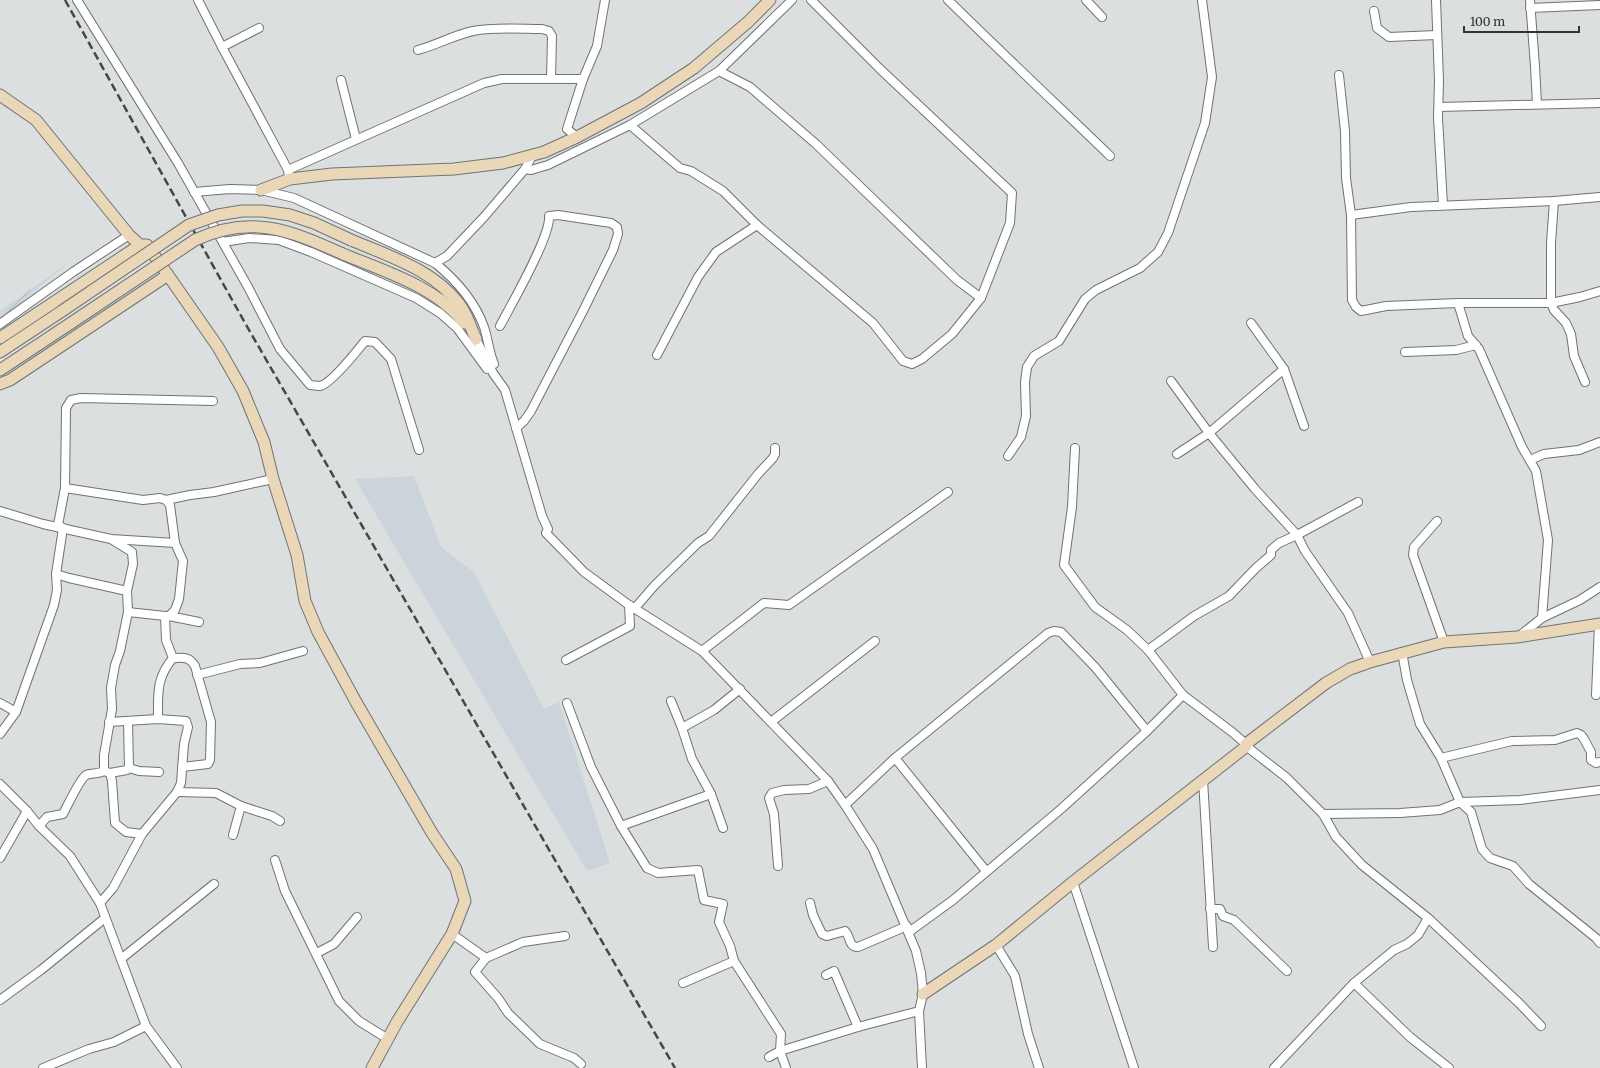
<svg xmlns="http://www.w3.org/2000/svg" width="1600" height="1068" viewBox="0 0 1600 1068" font-family="Merriweather,serif">
<style>
.built{fill:#cad4da}
.industrial{fill:url(#industrial-furrows)}
.lines{fill:none;stroke-linecap:round;stroke-linejoin:round}
.street-casing{stroke:#707375;stroke-width:10}
.secondary-casing{stroke:#707375;stroke-width:13}
.street{stroke:#fff;stroke-width:8}
.secondary{stroke:#e9d7b7;stroke-width:11}
.rail{stroke:#454748;stroke-width:2.5;stroke-dasharray:8 4;stroke-linecap:butt}
.secondary-bridge-casing{stroke:#707375;stroke-width:13;stroke-linecap:butt}
.secondary-bridge{stroke:#e9d7b7;stroke-width:11}
</style>
<defs>
<pattern id="industrial-furrows" width="10" height="10" patternUnits="userSpaceOnUse"><rect width="10" height="10" fill="#cad4da"/><path d="M-1 1l2-2M0 10L10 0M9 11l2-2" fill="none" stroke="#aeb6bc"/></pattern>
</defs>
<rect width="100%" height="100%" fill="#dbdfe0"/>
<polygon class="built" points="414,476 441,547 474,572 544,709 559,702 610,863 587,871 355,479"/>
<polygon class="industrial" points="67,264 0,320 0,311"/>
<g class="lines">
<defs>
<g id="street">
<path d="M77,0L178,163L248,287L280,349L310,385C313,385 317,386 320,386C331,384 357,351 365,341L375,342L391,359L419,450"/>
<polyline points="198,0 222,47 288,170 289,175"/>
<path d="M948,0C1002,53 1056,104 1110,156"/>
<polyline points="1086,0 1102,17"/>
<polyline points="1436,0 1439,80 1438,118 1443,205"/>
<polyline points="1530,0 1535,66 1537,104"/>
<polyline points="1530,8 1600,5"/>
<polyline points="1374,11 1377,28 1389,37 1437,35"/>
<polyline points="222,47 259,28"/>
<path d="M418,50C437,45 454,35 473,31C493,27 521,29 542,29L549,31L552,36L551,78"/>
<polyline points="719,71 750,87 816,144 957,280 981,298"/>
<polyline points="1339,75 1345,131 1346,178 1351,215 1352,300 1356,307 1361,311 1386,306 1458,303 1551,303 1580,297 1600,291"/>
<polyline points="341,80 356,139"/>
<polyline points="1439,107 1600,103"/>
<polyline points="630,125 680,168 691,171 723,191 757,225 873,323 903,361 912,364 922,359 952,334 981,298 1010,223 1012,193 880,69 811,0"/>
<polyline points="577,137 567,129 583,79 597,46 605,0"/>
<polyline points="532,156 525,169 531,170 548,165 630,125 719,71 792,0"/>
<polyline points="288,170 484,83 502,79 583,79"/>
<path d="M194,192L230,189L261,190L294,198L435,263C456,280 475,302 484,327C488,339 489,352 494,364"/>
<polyline points="1554,201 1551,243 1551,303 1554,310 1566,323 1571,334 1574,356 1585,382"/>
<polyline points="1351,215 1411,207 1554,201 1600,197"/>
<polyline points="223,242 249,238 279,240 311,252 416,298 440,313 457,328 487,369"/>
<polyline points="435,263 447,256 484,217 525,169"/>
<polyline points="1458,303 1468,336 1479,349 1522,447 1536,471 1548,540 1542,618"/>
<polyline points="1251,323 1284,369 1304,426"/>
<polyline points="0,324 73,272 129,235"/>
<path d="M500,326C511,305 551,236 549,216L558,215L611,223L617,227L618,234L613,250L583,311L531,411L524,421L516,428"/>
<polyline points="476,339 493,373 505,390 542,516 548,529 546,533 584,572 629,605 702,651 828,781 845,805 873,849 916,951 921,973 923,994 919,1011 922,1068"/>
<polyline points="1405,352 1456,350 1476,345"/>
<polyline points="657,355 698,277 716,252 757,225"/>
<polyline points="1171,381 1209,433 1255,489 1297,535 1305,551 1348,613 1370,662"/>
<polyline points="1075,448 1072,507 1064,565 1095,607 1127,630 1148,650 1183,695 1232,732 1246,744"/>
<polyline points="1177,454 1209,433 1284,369"/>
<polyline points="1008,456 1021,437 1026,416 1025,382 1027,367 1034,356 1059,341 1085,299 1096,290 1140,268 1158,252 1168,233 1205,123 1212,77 1202,0"/>
<polyline points="1530,460 1544,454 1579,450 1600,442"/>
<polyline points="65,488 143,500 160,498 166,500 170,505 175,543 183,561 179,599 175,610 169,616 165,616 128,612"/>
<polyline points="166,500 190,495 214,492 273,479"/>
<polyline points="0,511 43,524 111,539 175,543"/>
<polyline points="1437,521 1414,547 1413,555 1444,642"/>
<polyline points="56,574 69,578 127,591"/>
<polyline points="635,608 654,586 698,543 709,536 758,474 773,458 775,454 775,448"/>
<path d="M165,616L166,640L173,658C184,658 189,656 195,666L211,722L210,760L208,764L182,767"/>
<polyline points="169,616 199,622"/>
<polyline points="1518,637 1542,618 1580,600 1600,587"/>
<polyline points="1148,650 1194,616 1229,596 1256,568 1271,555 1271,550 1279,543 1297,535 1358,502"/>
<polyline points="702,651 764,603 789,605 948,492"/>
<polyline points="1402,652 1407,680 1420,724 1441,758 1460,802 1471,812 1482,849 1490,858 1513,866 1529,884 1596,938 1600,943"/>
<polyline points="566,660 630,626 629,605"/>
<polyline points="197,675 240,664 260,663 303,651"/>
<polyline points="1596,695 1599,625"/>
<polyline points="671,701 682,728 692,759 711,794 723,828"/>
<polyline points="0,703 16,712"/>
<polyline points="567,703 591,767 621,826 647,868 658,873 698,870 704,900 723,904 719,922 730,946 734,961 781,1034 780,1051 769,1057"/>
<path d="M158,719C158,694 156,678 173,658"/>
<polyline points="771,722 875,641"/>
<polyline points="682,728 714,710 740,689"/>
<polyline points="0,734 16,712 54,605 57,590 56,574 63,528 58,525 65,488 66,408 71,400 81,398 213,401"/>
<polyline points="1246,746 1287,778 1323,814 1336,837 1362,865 1428,918 1519,1003 1541,1026"/>
<polyline points="895,758 986,871"/>
<polyline points="1441,758 1512,741 1555,740 1577,733 1581,735 1584,739 1591,752 1591,760 1596,763 1600,762"/>
<polyline points="129,768 139,771 159,772"/>
<polyline points="104,771 110,773 112,781 115,823 126,832 142,834"/>
<polyline points="110,773 127,770 129,768 128,721"/>
<polyline points="1203,780 1213,947"/>
<polyline points="0,784 27,811 39,826 70,856 100,903 146,1026 177,1068"/>
<polyline points="177,792 216,793 241,806 233,835"/>
<polyline points="845,805 895,758 1048,633 1054,631 1061,632 1095,667 1147,731"/>
<polyline points="241,806 272,816 280,821"/>
<polyline points="1323,814 1400,813 1440,810 1460,802 1520,800 1600,790"/>
<path d="M39,826L47,817L63,814C68,805 79,780 86,775C91,773 99,774 104,771V755L112,709L111,688L115,665L120,651L128,612L127,591L133,564L132,552L111,539"/>
<polyline points="621,826 711,794"/>
<polyline points="0,858 27,811"/>
<polyline points="275,860 285,891 339,1001 359,1021 388,1039"/>
<polyline points="778,866 774,814 769,798 772,793 784,790 809,789 828,781"/>
<polyline points="1073,882 1134,1068"/>
<polyline points="100,903 113,888 142,834 177,792 181,783 184,744 188,727 186,721 158,719 109,722"/>
<path d="M810,903L813,915L822,934L827,936L845,931C851,937 848,947 858,947L907,926"/>
<polyline points="1210,909 1220,909 1223,916 1234,920 1287,971"/>
<polyline points="909,932 953,900 1061,809 1147,731 1183,695"/>
<polyline points="452,934 486,958 523,942 565,936"/>
<polyline points="996,945 1015,976 1028,1034 1039,1068"/>
<polyline points="317,953 334,944 357,917"/>
<polyline points="486,958 475,972 498,998 508,1013 540,1044 574,1058 581,1064"/>
<polyline points="121,959 214,884"/>
<polyline points="826,975 834,971 858,1027"/>
<polyline points="683,983 734,961"/>
<polyline points="1354,983 1410,1037 1449,1068"/>
<polyline points="0,1000 41,970 105,918"/>
<polyline points="43,1068 89,1049 114,1042 146,1026"/>
<polyline points="786,1068 780,1051 858,1027 919,1011"/>
<polyline points="1274,1068 1354,983 1394,950 1407,944 1418,935 1428,918"/>
</g>
<g id="secondary">
<polyline points="0,95 36,120 129,235 140,245 147,245 218,347 243,391 264,442 273,479 297,555 305,601 318,632 356,702 432,833 456,869 465,901 452,934 397,1022 372,1068"/>
<polyline points="261,190 290,179 332,174 454,169 503,163 544,152 577,137 641,103 694,68 748,22 770,0"/>
<path d="M351,240C391,257 437,271 462,308C468,317 471,329 476,339"/>
<path d="M343,254C384,271 437,287 464,323"/>
<polyline points="0,338 140,245"/>
<polyline points="0,352 62,311"/>
<polyline points="0,370 71,323"/>
<polyline points="0,384 10,380 168,275"/>
<polyline points="923,994 996,945 1073,882 1243,749 1246,746 1246,744 1326,683 1350,669 1370,662 1444,642 1517,637 1600,624"/>
</g>
</defs>
<use href="#street" class="street-casing"/>
<use href="#secondary" class="secondary-casing"/>
<use href="#street" class="street"/>
<use href="#secondary" class="secondary"/>
<polyline class="rail" points="65,0 245,323 675,1068"/>
<defs>
<g id="secondary-bridge">
<polyline points="62,311 189,225 218,215 242,211 263,211 290,215 314,223 351,240"/>
<path d="M71,323L195,240C251,214 290,230 343,254"/>
</g>
</defs>
<use href="#secondary-bridge" class="secondary-bridge-casing"/>
<use href="#secondary-bridge" class="secondary-bridge"/>
</g>
<path d="M1464 26v6h115v-6" fill="none" stroke="#313233" stroke-width="2"/>
<text x="1470" y="26" font-size="12" fill="#313233" stroke="#dbdfe0" stroke-width="3" paint-order="stroke">100 m</text>
</svg>
